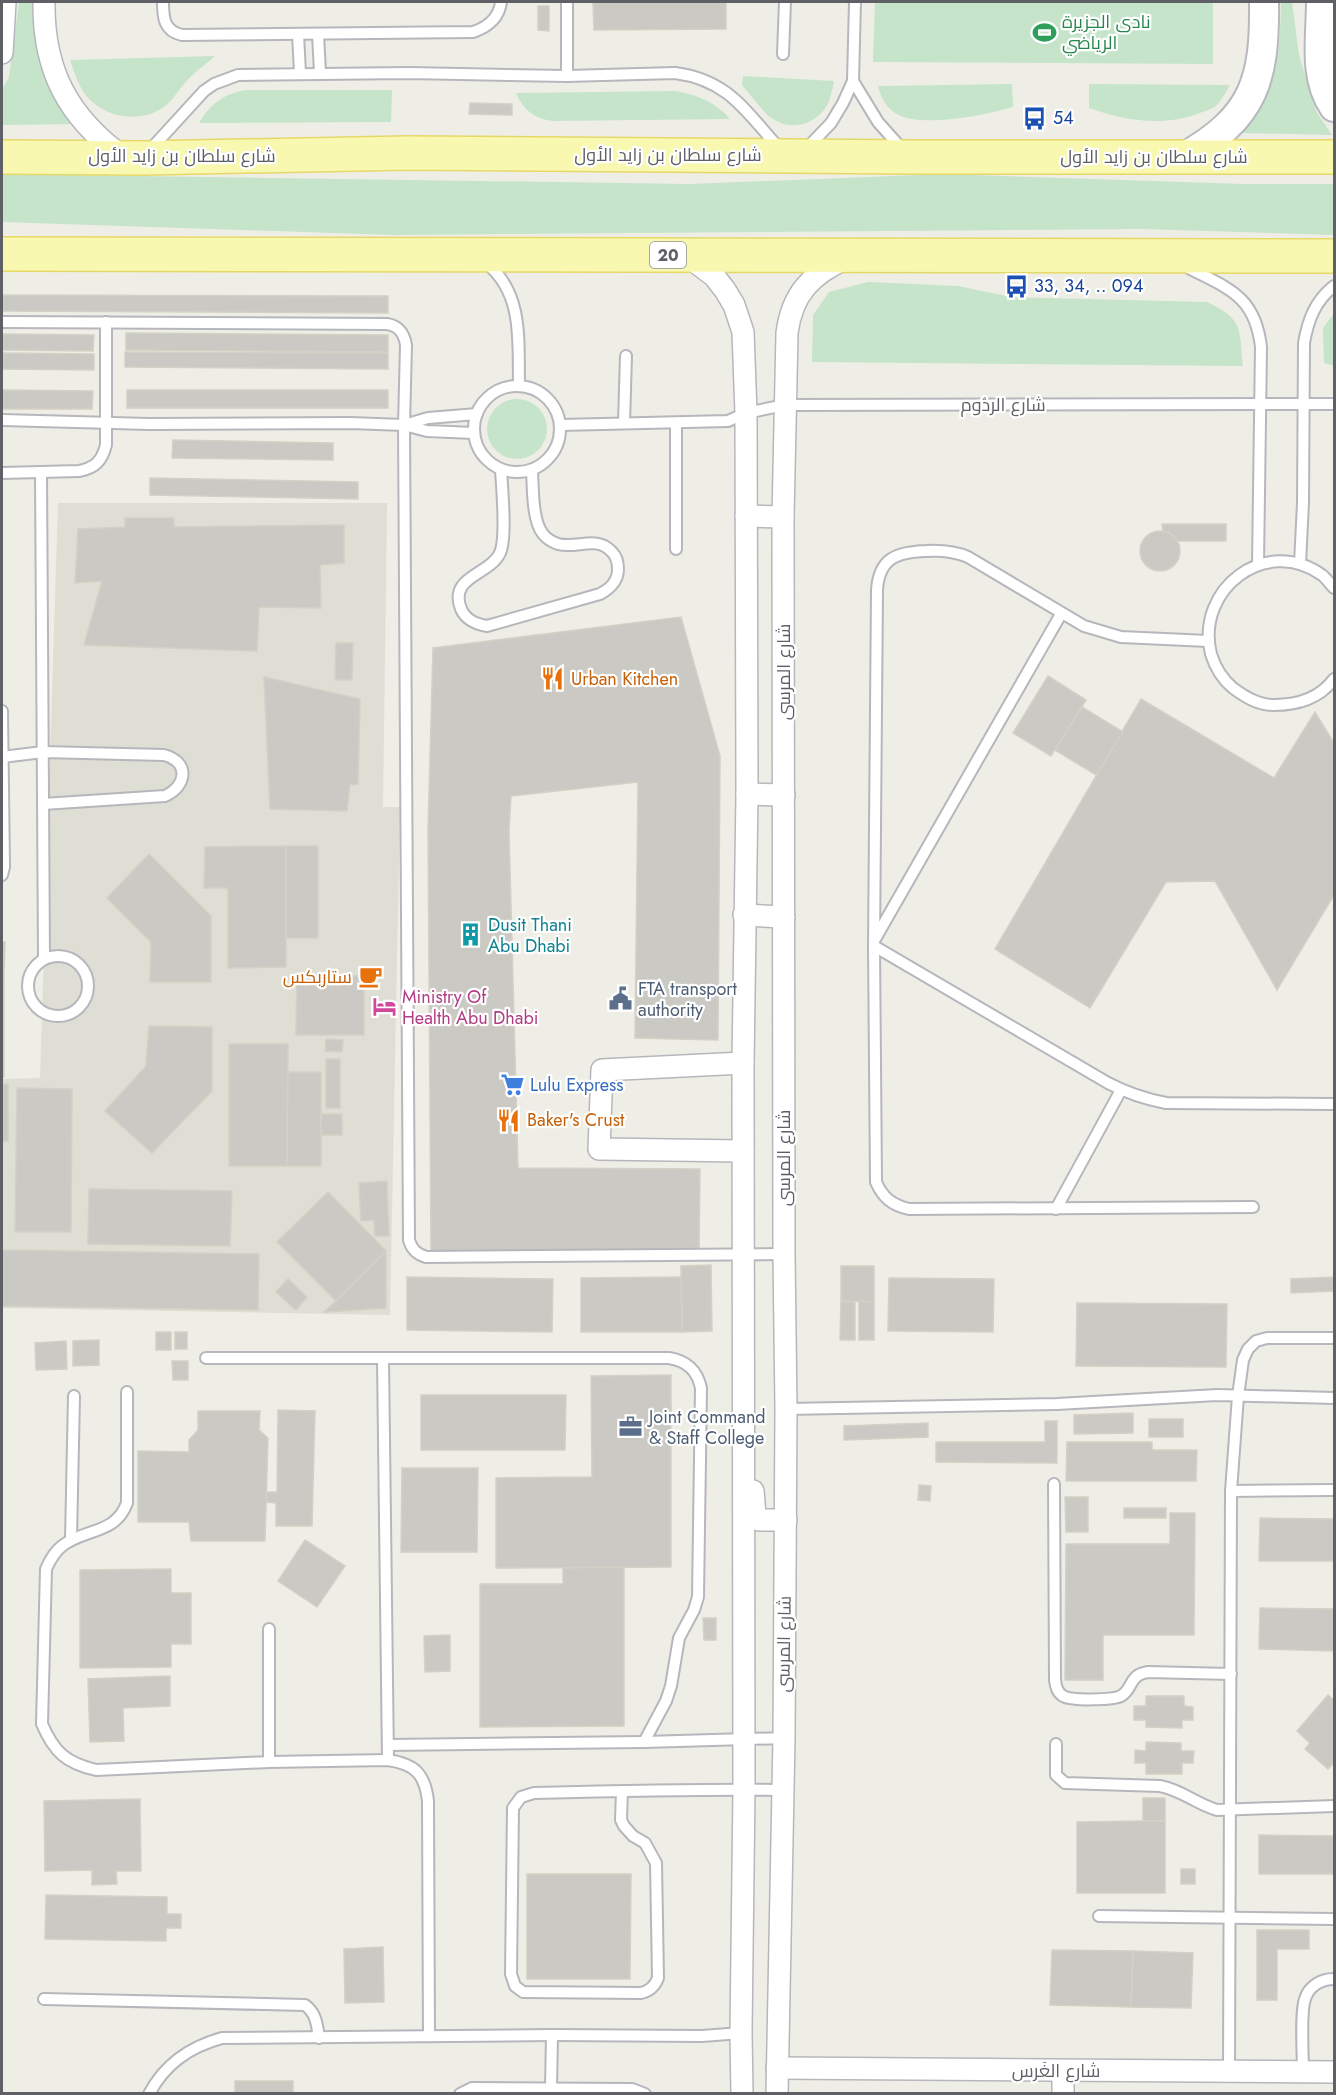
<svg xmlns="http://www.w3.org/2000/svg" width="1336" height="2095" viewBox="0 0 1336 2095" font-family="Jost,Cairo,sans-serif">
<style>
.education{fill:#deded5}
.green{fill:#c5e4ca}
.building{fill:#cac9c3;stroke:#d3d1c5;stroke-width:1.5}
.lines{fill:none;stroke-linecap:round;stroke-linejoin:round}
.lane-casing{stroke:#b6b7bc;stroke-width:14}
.street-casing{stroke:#b6b7bc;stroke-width:24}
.secondary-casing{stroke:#b7b9bf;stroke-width:32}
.primary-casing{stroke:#e6d868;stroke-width:36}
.lane{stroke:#fff;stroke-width:10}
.street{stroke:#fff;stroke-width:21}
.secondary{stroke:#fff;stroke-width:28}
.primary{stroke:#f8f8b1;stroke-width:33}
.labels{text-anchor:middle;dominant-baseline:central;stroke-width:4.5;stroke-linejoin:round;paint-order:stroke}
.shield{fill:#fff;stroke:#8e9093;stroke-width:1.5}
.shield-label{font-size:16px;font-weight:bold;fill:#5e6065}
.leisure-label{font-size:18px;fill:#27864d;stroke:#fff;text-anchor:start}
.transit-label{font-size:18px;fill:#164399;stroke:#fff;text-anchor:start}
.street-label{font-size:18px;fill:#5e6065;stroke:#fff}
.food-label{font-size:18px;fill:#c56008;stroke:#fff;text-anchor:start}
.culture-label{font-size:18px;fill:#0d838f;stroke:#fff;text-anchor:start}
.service-label{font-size:18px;fill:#4e5e75;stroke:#fff;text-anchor:start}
.hotel-label{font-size:18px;fill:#b23c85;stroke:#fff;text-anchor:start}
.shop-label{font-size:18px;fill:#366cbe;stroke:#fff;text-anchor:start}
</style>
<rect width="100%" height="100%" fill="#efeee6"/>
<polygon class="education" points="58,503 387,503 383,807 400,807 390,1315 2,1308 2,1079 40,1078"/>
<g class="green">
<polygon points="19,2 35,2 44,73 58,100 77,124 2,125 2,89 9,77"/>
<polygon points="875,2 1213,2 1213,64 873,62"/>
<path d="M1281,2H1292L1299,55L1316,111L1332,135L1242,133C1248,124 1256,115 1261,106C1280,75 1280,37 1281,2Z"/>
<path d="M215,56C205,65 193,73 184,84C176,93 171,104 159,110C132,125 94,114 80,86C76,78 73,69 70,60Z"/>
<path d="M743,76L834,81C832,91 830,104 823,111C811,126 789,130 773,119C765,115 749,93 742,85Z"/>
<path d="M1012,84L1013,107C985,115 920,129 895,113C885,106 881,97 878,86Z"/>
<path d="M1089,84L1230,85C1226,92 1222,99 1217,105C1213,109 1205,111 1200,113C1163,127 1125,121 1089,108Z"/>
<path d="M246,90H392L391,122L199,123C210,104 223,94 246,90Z"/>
<path d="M676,91C698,95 715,102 730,119L553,121C535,119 523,110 516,93Z"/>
<polygon points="2,174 689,184 943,174 1244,184 1334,184 1334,235 1142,229 394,235 2,222"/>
<path d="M868,282L958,286L1011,297L1207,302C1244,320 1239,327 1243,366L812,362L813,315L829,292Z"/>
<polygon points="1334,313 1334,366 1324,363 1323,328"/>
<circle cx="517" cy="429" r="30"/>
</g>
<g class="building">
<polygon points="593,2 726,2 726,29 594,30"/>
<polygon points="538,6 549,6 549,31 538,30"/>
<polygon points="470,103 512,104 512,115 469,114"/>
<polygon points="2,295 388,296 388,313 2,311"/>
<polygon points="126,333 388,335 388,352 126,350"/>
<polygon points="2,334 94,335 93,351 2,350"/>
<polygon points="125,352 388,353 388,369 125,367"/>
<polygon points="2,353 94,354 94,370 2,369"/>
<polygon points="2,390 93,391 92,409 2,409"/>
<rect x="127" y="390" width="261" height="18"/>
<polygon points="173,440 333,443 333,460 172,458"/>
<polygon points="150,478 358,482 358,499 150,495"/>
<polygon points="125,518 174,518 174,527 344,525 344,563 320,565 321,608 259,607 257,651 84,645 102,581 75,583 78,529 125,527"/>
<polygon points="1162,524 1226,524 1226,541 1178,541 1173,535 1163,531"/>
<circle cx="1160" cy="551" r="20"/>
<polygon points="681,617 720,756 718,1040 635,1038 638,782 511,796 509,831 518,1168 700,1169 699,1254 431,1251 428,830 433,648"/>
<polygon points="336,643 353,643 352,680 335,680"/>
<polygon points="1048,676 1086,700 1051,756 1013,733"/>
<polygon points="264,677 360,699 358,784 350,785 347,811 270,809"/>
<polygon points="1141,699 1274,778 1315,712 1334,743 1334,895 1277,990 1215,881 1166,882 1090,1008 995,949"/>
<polygon points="1082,707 1123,732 1096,775 1055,750"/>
<polygon points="286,846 286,967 228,968 228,888 204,888 205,847"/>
<rect x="286" y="846" width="32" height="92"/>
<polygon points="149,854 211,916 211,982 150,982 151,942 107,898"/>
<polygon points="2,942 5,942 4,976 2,976"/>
<rect x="2" y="976" width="2" height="101"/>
<polygon points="297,976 364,976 364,1035 296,1035"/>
<polygon points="149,1026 212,1027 212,1091 152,1153 105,1111 146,1066"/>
<polygon points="326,1039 343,1040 342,1052 325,1051"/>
<polygon points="229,1044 288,1044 287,1166 229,1166"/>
<rect x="326" y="1059" width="14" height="49"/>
<polygon points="288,1072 321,1072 321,1166 287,1166"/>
<rect x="2" y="1084" width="6" height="57"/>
<polygon points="17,1088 72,1089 71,1232 15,1232"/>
<rect x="321" y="1114" width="21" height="21"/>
<polygon points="387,1181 389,1236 375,1236 374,1220 361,1221 359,1183"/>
<polygon points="89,1189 232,1191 230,1246 88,1244"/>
<polygon points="328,1192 386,1251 336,1301 277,1242"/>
<polygon points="2,1250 259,1254 258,1310 2,1306"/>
<polygon points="386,1251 386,1308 324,1312 336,1301"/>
<polygon points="711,1265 712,1331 682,1332 681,1266"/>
<polygon points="841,1266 874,1266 874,1302 841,1301"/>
<polygon points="407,1277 553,1279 552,1332 407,1330"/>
<polygon points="681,1277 682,1332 581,1332 581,1278"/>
<polygon points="1334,1277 1334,1291 1291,1293 1291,1279"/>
<polygon points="889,1278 994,1279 993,1332 888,1331"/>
<polygon points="288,1279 307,1297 296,1310 276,1292"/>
<polygon points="841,1301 855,1302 855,1340 840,1340"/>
<polygon points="859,1301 874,1302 874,1340 859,1340"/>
<polygon points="1077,1303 1227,1304 1226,1367 1076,1366"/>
<rect x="156" y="1332" width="15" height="18"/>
<rect x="175" y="1332" width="12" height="17"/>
<polygon points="99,1340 99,1365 73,1366 73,1341"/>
<polygon points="66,1341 67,1369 36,1370 35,1343"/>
<polygon points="172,1361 188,1361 188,1380 173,1380"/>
<polygon points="671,1375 671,1567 496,1568 496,1478 592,1477 591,1376"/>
<polygon points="421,1395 566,1395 565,1450 421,1450"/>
<polygon points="278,1410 315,1411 312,1526 276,1526 276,1503 266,1502 266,1492 277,1492"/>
<polygon points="198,1411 260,1411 259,1430 268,1438 265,1541 191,1541 189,1522 138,1522 138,1451 189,1452 189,1440 198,1430"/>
<polygon points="1133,1413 1133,1433 1074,1434 1074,1415"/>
<rect x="1149" y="1419" width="34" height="18"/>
<polygon points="1045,1421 1057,1421 1057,1463 936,1462 936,1442 1045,1442"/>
<polygon points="928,1423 928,1437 844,1440 844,1426"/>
<polygon points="1067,1442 1152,1442 1152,1450 1197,1450 1196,1481 1066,1481"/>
<polygon points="402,1468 478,1468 477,1552 401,1552"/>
<polygon points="919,1485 931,1486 930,1501 918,1500"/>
<polygon points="1065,1497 1088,1497 1088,1532 1066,1532"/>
<rect x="1124" y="1508" width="42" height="10"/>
<polygon points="1170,1513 1195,1513 1194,1635 1103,1635 1103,1680 1065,1680 1066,1544 1170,1544"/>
<polygon points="1260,1518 1334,1519 1334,1561 1259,1561"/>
<polygon points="305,1540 345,1566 317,1607 278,1581"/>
<polygon points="624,1567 624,1726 480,1727 480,1584 563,1584 563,1568"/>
<polygon points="171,1569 171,1593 191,1593 191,1644 171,1644 171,1667 80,1668 80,1570"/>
<polygon points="1260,1608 1334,1609 1334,1651 1259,1649"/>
<polygon points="703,1618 716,1618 716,1640 704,1640"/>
<polygon points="450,1635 450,1671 425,1672 424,1636"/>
<polygon points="170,1676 170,1706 123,1708 124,1741 90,1742 88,1679"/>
<polygon points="1328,1695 1334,1700 1334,1763 1328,1769 1305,1749 1310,1743 1297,1731"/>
<polygon points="1146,1696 1184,1696 1184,1706 1193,1707 1193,1720 1182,1720 1182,1728 1146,1727 1146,1720 1134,1720 1134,1706 1146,1706"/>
<polygon points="1146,1742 1181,1743 1181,1751 1194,1751 1193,1763 1182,1763 1182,1774 1146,1774 1146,1763 1135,1763 1135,1750 1146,1751"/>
<rect x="1143" y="1798" width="22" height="23"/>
<polygon points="140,1799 141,1871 116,1871 117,1884 92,1885 92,1870 45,1871 44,1801"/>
<polygon points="1143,1821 1165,1821 1165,1893 1077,1893 1077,1822"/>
<polygon points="1259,1835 1334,1836 1334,1874 1259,1874"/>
<rect x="1181" y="1869" width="14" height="15"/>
<polygon points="527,1874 631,1874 630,1979 527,1979"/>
<polygon points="46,1895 167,1897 167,1914 181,1914 181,1928 166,1928 166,1941 45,1939"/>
<polygon points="1257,1930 1309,1930 1309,1949 1277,1949 1277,2000 1257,2000"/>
<polygon points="383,1947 384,2002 345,2003 344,1949"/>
<polygon points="1052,1950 1133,1951 1131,2007 1050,2005"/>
<polygon points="1133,1951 1193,1953 1191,2008 1131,2007"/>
<rect x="235" y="2081" width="58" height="13"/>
</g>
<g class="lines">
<defs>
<g id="lane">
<path d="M163,2C163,18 164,31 182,35L473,32C488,27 499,18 501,2"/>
<polyline points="567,2 567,76"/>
<polyline points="298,34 300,73"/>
<polyline points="318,34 320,73"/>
<polyline points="783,54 785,2"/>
<polyline points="853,81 878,122 902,149"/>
<polyline points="807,148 831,123 843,103 853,81 855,2"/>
<path d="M150,150L204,91L214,84L238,75L409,73L567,76L675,73C729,80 746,112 780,149"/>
<path d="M486,263C524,293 518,342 519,385"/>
<path d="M1185,266C1226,288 1255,294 1261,347L1258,565"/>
<path d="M2,322L387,324C399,326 404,333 406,345L404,425L409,1240C412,1250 417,1254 426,1257L784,1254"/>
<circle cx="517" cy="429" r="43"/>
<polyline points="2,420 149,424 350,423 404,425 427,431 474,433"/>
<polyline points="624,423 626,356"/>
<polyline points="676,424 676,549"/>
<polyline points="404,425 428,418 477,414"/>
<polyline points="561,425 728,421 746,413 785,405 1334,404"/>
<path d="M501,470C502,489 507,537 500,553C490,575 448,576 461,609C466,620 475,624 487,626L600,594C611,588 618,581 618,569C618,562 616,556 612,552C597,535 577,549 558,544C552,542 547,539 543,534C532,521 533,487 532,470"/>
<path d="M2,473L79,471C95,468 102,461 106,445V322"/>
<polyline points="41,473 44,959"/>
<path d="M1300,564L1303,503L1304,343C1308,320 1315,301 1334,286"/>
<path d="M1334,588C1330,584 1326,578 1322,575C1266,535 1195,589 1211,654C1215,667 1222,679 1233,688C1245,697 1258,705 1274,705C1297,705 1320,698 1334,679"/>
<path d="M1208,641L1121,637L1084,626L968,557C954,551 941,550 926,551C897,552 879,558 877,590L874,946L876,1182C883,1198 892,1205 909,1209L1253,1207"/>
<polyline points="2,711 4,867 2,875"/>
<path d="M2,757L43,752L164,755C190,762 187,786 165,796L43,804"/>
<polyline points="875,939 1061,614"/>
<path d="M874,946L1108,1083C1127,1093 1145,1099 1166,1103L1334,1104"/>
<circle cx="58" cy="986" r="30"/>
<polyline points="1056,1209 1121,1090"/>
<path d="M206,1358H669C687,1361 697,1370 701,1388L698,1597L694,1610L679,1638L671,1686L666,1701L644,1742"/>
<polyline points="383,1359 388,1760"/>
<path d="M127,1392V1503C115,1535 85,1528 62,1546C54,1552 50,1560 46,1569L42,1724C54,1752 66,1763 96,1770L269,1762L388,1760C415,1764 425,1774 428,1801L429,2036"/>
<polyline points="786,1409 1057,1404 1217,1395 1334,1398"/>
<path d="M1054,1484L1055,1680C1056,1687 1057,1692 1063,1696C1071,1701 1113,1700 1121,1696C1134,1688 1128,1675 1148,1672L1231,1674"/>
<polyline points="1231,1491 1334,1490"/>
<polyline points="71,1540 74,1396"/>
<path d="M1056,1744V1775L1065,1783L1160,1786C1182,1790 1196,1804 1217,1810L1334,1806"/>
<polyline points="388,1745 644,1742 784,1738"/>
<polyline points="269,1762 269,1629"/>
<path d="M622,1791L621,1820L624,1826L633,1836L645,1843L656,1863L658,1978C655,1986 650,1991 641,1993L523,1992L515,1986L511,1974L513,1808L521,1797L534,1793C617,1791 700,1789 783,1790"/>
<polyline points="1099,1916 1334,1919"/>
<path d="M44,1999L305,2005C316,2013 317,2024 319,2038"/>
<polyline points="1229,2072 1231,1491 1238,1396 1243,1360 1248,1349 1256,1341 1267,1338 1334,1338"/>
<path d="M1303,2072C1303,2055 1300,2013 1305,1999C1309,1986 1321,1979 1334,1979"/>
<polyline points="551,2088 552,2035"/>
<path d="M149,2094C165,2064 189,2047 222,2038L552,2035L702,2036L741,2033"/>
<polyline points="460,2094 472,2088 632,2089 645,2094"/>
</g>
<g id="street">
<path d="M44,2C43,70 68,117 123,157"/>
<polyline points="2,53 5,2"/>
<polyline points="686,255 714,276 725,290 734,305 743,332 746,413 747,794 743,1063 744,1789 741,2033 742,2094"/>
<polyline points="746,516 783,517"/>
<polyline points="747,794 784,795"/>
<polyline points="744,915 784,917"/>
<polyline points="743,1151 599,1149 602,1070 743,1063"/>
<polyline points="753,1491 755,1515 759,1520 786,1520"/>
<polyline points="777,2068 1334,2072"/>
<polyline points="1063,2071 1063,2094"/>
<path d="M777,2094L784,1738L786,1409L784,1254L783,517L787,333C792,294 811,274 847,258"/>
</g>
<g id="secondary">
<path d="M1321,2C1321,37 1313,77 1334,107"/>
<path d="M1184,157C1255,117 1265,79 1264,2"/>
</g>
<g id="primary">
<polyline points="2,157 143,158 407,153 911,157 1334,157"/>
<polyline points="2,254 1334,256"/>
</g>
</defs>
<use href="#lane" class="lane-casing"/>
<use href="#street" class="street-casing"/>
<use href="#secondary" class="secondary-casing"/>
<use href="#primary" class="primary-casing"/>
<use href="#lane" class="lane"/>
<use href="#street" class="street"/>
<use href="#secondary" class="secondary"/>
<use href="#primary" class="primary"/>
</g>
<defs>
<symbol id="stadium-bare" viewBox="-9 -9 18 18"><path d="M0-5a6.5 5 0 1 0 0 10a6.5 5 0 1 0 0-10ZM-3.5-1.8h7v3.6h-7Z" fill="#2e9e5b" stroke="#fff" stroke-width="2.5" paint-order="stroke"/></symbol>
<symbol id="bus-bare" viewBox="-9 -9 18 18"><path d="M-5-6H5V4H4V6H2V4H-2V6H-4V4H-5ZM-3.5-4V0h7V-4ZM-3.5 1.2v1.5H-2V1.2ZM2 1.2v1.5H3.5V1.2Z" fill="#1a4fb4" stroke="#fff" stroke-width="2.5" paint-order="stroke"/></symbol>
<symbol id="restaurant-bare" viewBox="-9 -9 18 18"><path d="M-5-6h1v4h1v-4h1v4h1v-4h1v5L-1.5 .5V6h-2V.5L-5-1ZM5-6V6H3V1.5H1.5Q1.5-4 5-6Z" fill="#e8710a" stroke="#fff" stroke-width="2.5" paint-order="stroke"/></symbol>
<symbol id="building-bare" viewBox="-9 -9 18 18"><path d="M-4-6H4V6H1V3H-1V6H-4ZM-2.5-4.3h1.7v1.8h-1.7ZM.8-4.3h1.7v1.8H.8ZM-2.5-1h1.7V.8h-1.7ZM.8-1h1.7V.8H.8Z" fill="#0f9aa8" stroke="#fff" stroke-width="2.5" paint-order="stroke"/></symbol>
<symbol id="cafe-bare" viewBox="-9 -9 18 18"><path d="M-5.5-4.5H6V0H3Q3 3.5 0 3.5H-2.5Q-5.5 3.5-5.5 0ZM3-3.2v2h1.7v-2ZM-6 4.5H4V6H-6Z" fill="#e8710a" stroke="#fff" stroke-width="2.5" paint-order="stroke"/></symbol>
<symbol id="civic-bare" viewBox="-9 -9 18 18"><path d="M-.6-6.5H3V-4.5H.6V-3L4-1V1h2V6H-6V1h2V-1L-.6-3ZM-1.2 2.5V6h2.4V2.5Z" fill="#5c6f8a" stroke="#fff" stroke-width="2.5" paint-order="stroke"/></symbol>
<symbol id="hotel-bare" viewBox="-9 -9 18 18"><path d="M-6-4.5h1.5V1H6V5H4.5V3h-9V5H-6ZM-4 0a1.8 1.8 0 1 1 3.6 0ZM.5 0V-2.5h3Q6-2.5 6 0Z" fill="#d1479c" stroke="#fff" stroke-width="2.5" paint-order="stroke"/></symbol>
<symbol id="supermarket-bare" viewBox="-9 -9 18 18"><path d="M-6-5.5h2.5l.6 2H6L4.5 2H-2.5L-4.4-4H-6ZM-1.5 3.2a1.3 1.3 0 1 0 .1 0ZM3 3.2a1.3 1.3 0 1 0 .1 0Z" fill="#3f7fe0" stroke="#fff" stroke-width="2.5" paint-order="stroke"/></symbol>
<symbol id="office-bare" viewBox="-9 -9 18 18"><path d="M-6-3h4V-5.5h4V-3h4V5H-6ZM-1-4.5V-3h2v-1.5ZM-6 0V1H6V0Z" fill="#5c6f8a" stroke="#fff" stroke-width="2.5" paint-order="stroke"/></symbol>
</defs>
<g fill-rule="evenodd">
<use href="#stadium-bare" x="1028" y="16" width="33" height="33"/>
<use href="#bus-bare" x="1018" y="102" width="33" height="33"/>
<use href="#bus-bare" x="1000" y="270" width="33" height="33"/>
<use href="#restaurant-bare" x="536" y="662" width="33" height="33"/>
<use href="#building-bare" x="454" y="918" width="33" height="33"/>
<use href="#cafe-bare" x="354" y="960" width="33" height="33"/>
<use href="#civic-bare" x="604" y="982" width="33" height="33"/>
<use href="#hotel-bare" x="368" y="990" width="33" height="33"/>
<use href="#supermarket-bare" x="496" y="1068" width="33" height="33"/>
<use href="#restaurant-bare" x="492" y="1104" width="33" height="33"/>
<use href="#office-bare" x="614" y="1410" width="33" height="33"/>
</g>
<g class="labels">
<rect class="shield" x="650" y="242" width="36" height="26" rx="4.5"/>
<g class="shield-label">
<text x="668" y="255">20</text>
</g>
<g class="leisure-label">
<text x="1062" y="22">نادى الجزيرة<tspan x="1062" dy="21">الرياضي</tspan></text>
</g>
<g class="transit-label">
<text x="1053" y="118">54</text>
<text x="1034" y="286">33, 34, .. 094</text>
</g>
<g class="street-label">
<text x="668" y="155">شارع سلطان بن زايد الأول</text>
<text x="182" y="156">شارع سلطان بن زايد الأول</text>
<text x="1154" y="157">شارع سلطان بن زايد الأول</text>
<text x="1003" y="405">شارع الردُوم</text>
<text transform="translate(784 672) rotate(-90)">شارع المرسى</text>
<text transform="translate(784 1158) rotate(-90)">شارع المرسى</text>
<text transform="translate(784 1644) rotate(-89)">شارع المرسى</text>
<text x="1056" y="2071">شارع الغَرس</text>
</g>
<g class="food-label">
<text x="571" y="679">Urban Kitchen</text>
<text x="352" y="977" text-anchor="end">ستاربكس</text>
<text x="527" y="1120">Baker's Crust</text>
</g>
<g class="culture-label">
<text x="488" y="925">Dusit Thani<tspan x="488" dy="21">Abu Dhabi</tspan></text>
</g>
<g class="service-label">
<text x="638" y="989">FTA transport<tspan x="638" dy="21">authority</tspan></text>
<text x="649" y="1417">Joint Command<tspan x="649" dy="21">&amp; Staff College</tspan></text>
</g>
<g class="hotel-label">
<text x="402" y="997">Ministry Of<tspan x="402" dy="21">Health Abu Dhabi</tspan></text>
</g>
<g class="shop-label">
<text x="530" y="1085">Lulu Express</text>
</g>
</g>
<rect width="1336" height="2095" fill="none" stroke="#5e6065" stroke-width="6"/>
</svg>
